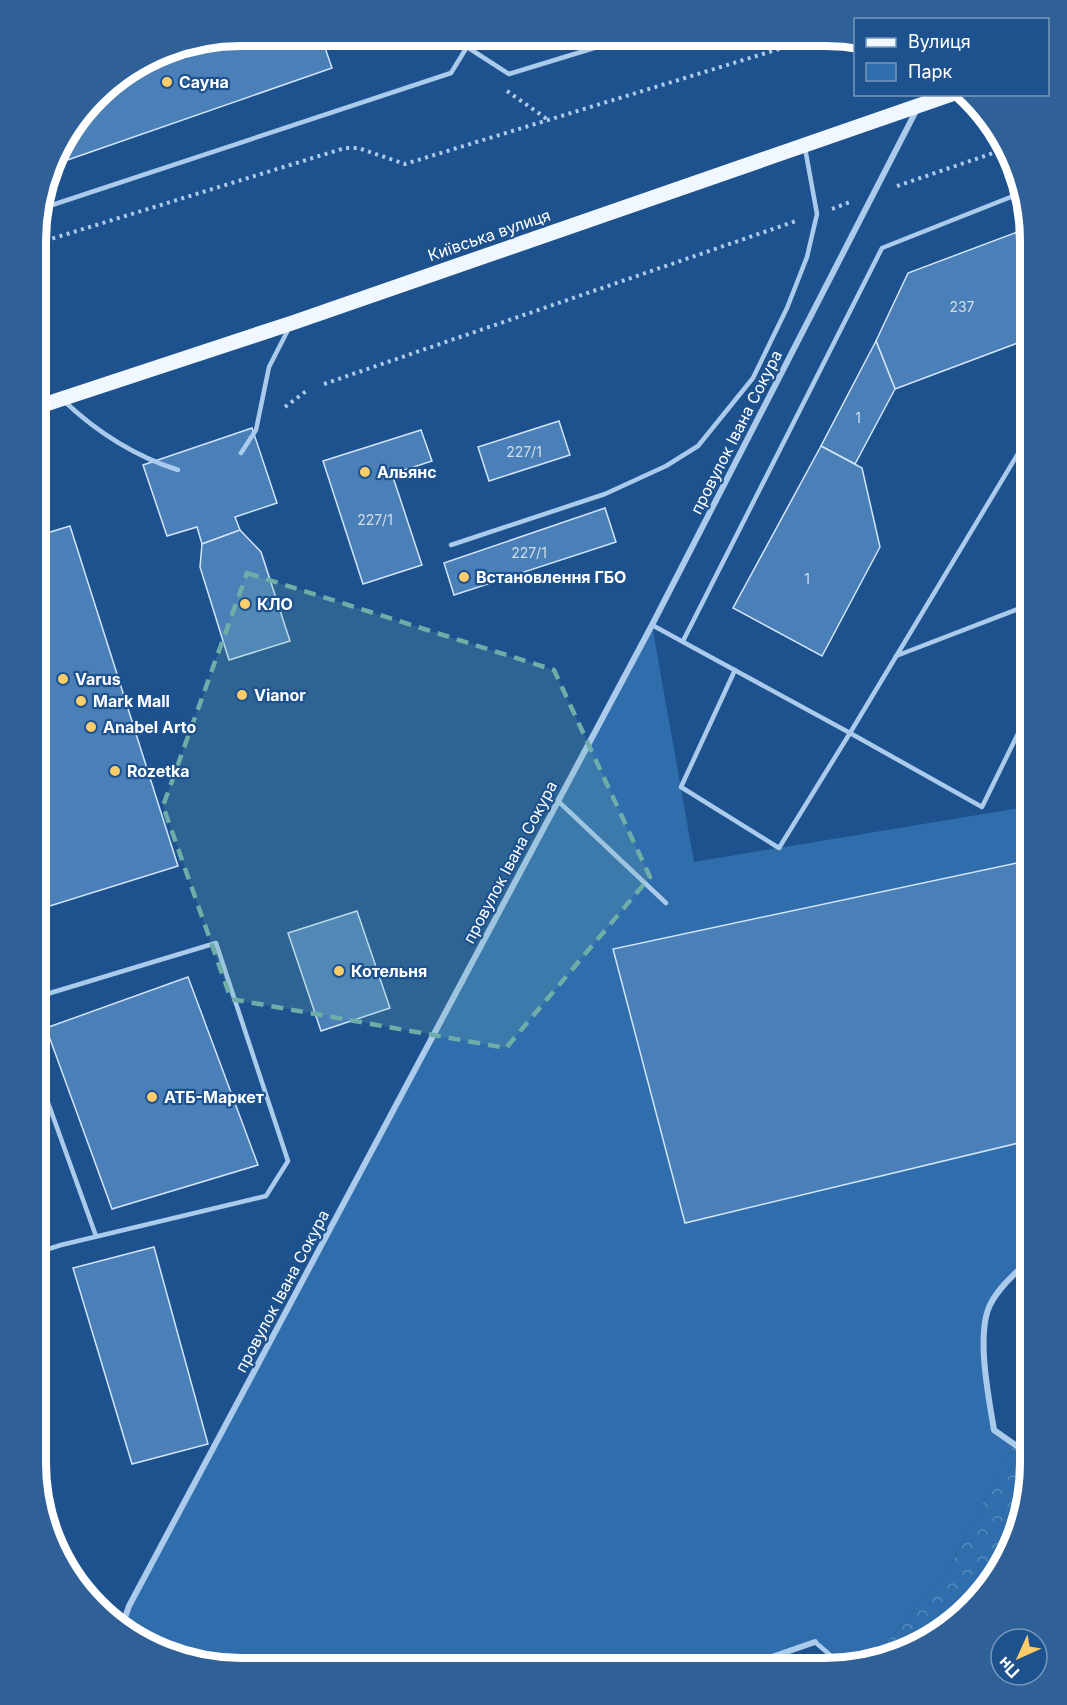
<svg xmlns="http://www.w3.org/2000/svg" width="1067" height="1705" viewBox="0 0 1067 1705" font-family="Inter,sans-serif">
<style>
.green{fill:#306dac}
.forest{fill:url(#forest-crowns)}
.building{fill:#4a7fb8;stroke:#d1e5fa;stroke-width:1.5}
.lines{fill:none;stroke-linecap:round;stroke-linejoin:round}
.path{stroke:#abcbed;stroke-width:4;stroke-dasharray:3 4.5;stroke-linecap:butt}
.service{stroke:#abcbed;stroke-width:4.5}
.minor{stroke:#abcbed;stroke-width:6}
.tertiary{stroke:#abcbed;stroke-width:10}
.primary{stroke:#f1f7ff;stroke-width:15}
.marked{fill:#6fada8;fill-opacity:0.2;stroke:#6fada8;stroke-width:4.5;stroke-dasharray:12 8;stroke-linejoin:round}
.poi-dot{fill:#fdcd69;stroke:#1d528e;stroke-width:2}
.labels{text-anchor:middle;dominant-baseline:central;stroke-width:4.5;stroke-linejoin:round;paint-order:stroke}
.number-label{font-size:14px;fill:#d2dfed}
.poi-label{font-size:16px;font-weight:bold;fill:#fff;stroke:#1d528e;text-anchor:start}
.street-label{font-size:16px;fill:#fff;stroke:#1d528e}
.rim{fill:none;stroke:#fff;stroke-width:8}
</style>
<defs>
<pattern id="forest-crowns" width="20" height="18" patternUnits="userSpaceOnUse" patternTransform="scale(1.5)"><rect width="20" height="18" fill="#306dac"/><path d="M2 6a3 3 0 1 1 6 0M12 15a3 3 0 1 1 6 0" fill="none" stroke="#598abd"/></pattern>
</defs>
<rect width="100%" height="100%" fill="#1d528e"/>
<path class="green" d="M652,625L694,862L1031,806V1258C1019,1270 1006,1282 996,1295C973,1326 988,1395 994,1430L1014,1444L948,1570L872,1660L850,1664L815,1642L737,1669L215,1667L121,1629L129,1606Z"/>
<polygon class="forest" points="1014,1444 1031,1456 1031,1477 1020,1530 989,1588 904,1653 872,1660 948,1570"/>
<g class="building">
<polygon points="241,36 321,36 332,68 53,165 57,150 106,87 135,69 215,41"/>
<polygon points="1028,228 1031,241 1031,338 895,389 876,341 908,273"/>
<polygon points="876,341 895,389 855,464 821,446"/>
<polygon points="559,421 570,455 489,481 478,447"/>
<polygon points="252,428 277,503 235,517 240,530 202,544 197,527 167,536 143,465"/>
<polygon points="421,430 432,461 392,474 422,565 363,584 323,461"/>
<polygon points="821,446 862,468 880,547 822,656 733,608"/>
<polygon points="605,508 616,542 454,595 444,563"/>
<polygon points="70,526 178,866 37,910 37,536"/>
<polygon points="240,530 261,552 290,641 229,660 200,567 202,544"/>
<polygon points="1031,860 1031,1140 685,1223 613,949"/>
<polygon points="357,911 390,1008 321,1031 288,933"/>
<polygon points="188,977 258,1165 112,1209 46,1028"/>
<polygon points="154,1247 208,1444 132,1464 73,1268"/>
</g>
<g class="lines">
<g class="path">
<polyline points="507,91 547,119"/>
<polyline points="897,186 1005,149"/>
<polyline points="832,209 850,202"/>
<polyline points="38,243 345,148 358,148 405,164 815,38"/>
<polyline points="324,384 799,220"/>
<polyline points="285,407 309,389"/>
</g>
<g class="service">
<polyline points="467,47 509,74 630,37"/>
<polyline points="40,209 451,73 473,37"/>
<path d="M64,401C98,433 134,456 178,470"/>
<polyline points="241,453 256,430 269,367 289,328"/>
<polyline points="451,545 605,494 666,466 698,446 753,378 787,308 807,257 817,214 805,148"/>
<polyline points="652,625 850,733 1031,432"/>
<polyline points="683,641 882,248 1021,193"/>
<polyline points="896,656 1031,604"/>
<polyline points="735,670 681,787 779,848 850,733 982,807 1031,707"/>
<polyline points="558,801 666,903"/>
<polyline points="37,1072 96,1236"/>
<polyline points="36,1253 61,1245 266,1196 288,1161 216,943 37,997"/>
<polyline points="815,1642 843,1666"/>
</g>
<g class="minor">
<path d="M1031,1456L994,1430C989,1399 975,1332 991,1303C1000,1286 1017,1272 1031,1258"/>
<polyline points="121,1629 129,1606 652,625 917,109"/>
<polyline points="737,1669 815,1642"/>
</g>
<polyline class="tertiary" points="46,1516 58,1551"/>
<polyline class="primary" points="37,407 292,323 952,94"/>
</g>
<path class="marked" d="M247,573L554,670L650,877L506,1048L231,999L163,806Z"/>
<g class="poi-dot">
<circle cx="167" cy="82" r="6"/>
<circle cx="365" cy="472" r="6"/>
<circle cx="464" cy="577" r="6"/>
<circle cx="245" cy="604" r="6"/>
<circle cx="63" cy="679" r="6"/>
<circle cx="242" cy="695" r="6"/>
<circle cx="81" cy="701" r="6"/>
<circle cx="91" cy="727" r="6"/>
<circle cx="115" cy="771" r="6"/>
<circle cx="339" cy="971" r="6"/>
<circle cx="152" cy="1097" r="6"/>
</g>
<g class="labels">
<g class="number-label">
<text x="962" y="306">237</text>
<text x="858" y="417">1</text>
<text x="524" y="451">227/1</text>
<text x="375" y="519">227/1</text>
<text x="529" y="552">227/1</text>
<text x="807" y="578">1</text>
</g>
<g class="poi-label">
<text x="179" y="82">Сауна</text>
<text x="377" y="472">Альянс</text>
<text x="476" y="577">Встановлення ГБО</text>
<text x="257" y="604">КЛО</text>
<text x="75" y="679">Varus</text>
<text x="254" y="695">Vianor</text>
<text x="93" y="701">Mark Mall</text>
<text x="103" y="727">Anabel Arto</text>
<text x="127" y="771">Rozetka</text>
<text x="351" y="971">Котельня</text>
<text x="164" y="1097">АТБ-Маркет</text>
</g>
<g class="street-label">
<text transform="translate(489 235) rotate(-19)">Київська вулиця</text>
<text transform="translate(736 432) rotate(-63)">провулок Івана Сокура</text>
<text transform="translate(510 862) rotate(-62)">провулок Івана Сокура</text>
<text transform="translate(282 1291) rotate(-62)">провулок Івана Сокура</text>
</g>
</g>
<path d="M0 0H1067V1705H0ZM241 46H825A195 195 0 0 1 1020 241V1463A195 195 0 0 1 825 1658H241A195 195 0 0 1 46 1463V241A195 195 0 0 1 241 46Z" fill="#2f6097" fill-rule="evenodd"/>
<path class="rim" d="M241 46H825A195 195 0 0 1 1020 241V1463A195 195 0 0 1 825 1658H241A195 195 0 0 1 46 1463V241A195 195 0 0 1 241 46Z"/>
<rect x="854" y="18" width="195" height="78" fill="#1d528e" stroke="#7797bb" stroke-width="1.5"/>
<rect x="866" y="38" width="30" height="9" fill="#f1f7ff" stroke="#7797bb" stroke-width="1.5"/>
<text x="908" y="48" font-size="18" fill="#ffffff">Вулиця</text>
<rect x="866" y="63" width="30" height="18" fill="#306dac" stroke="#7797bb" stroke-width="1.5"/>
<text x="908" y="78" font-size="18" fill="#ffffff">Парк</text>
<g transform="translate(1019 1657) rotate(225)"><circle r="28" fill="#1d528e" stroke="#7797bb" stroke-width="1.5"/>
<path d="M0-4.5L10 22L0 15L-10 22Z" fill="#fdcd69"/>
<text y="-9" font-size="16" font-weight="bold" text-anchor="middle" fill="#ffffff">Пн</text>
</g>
</svg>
